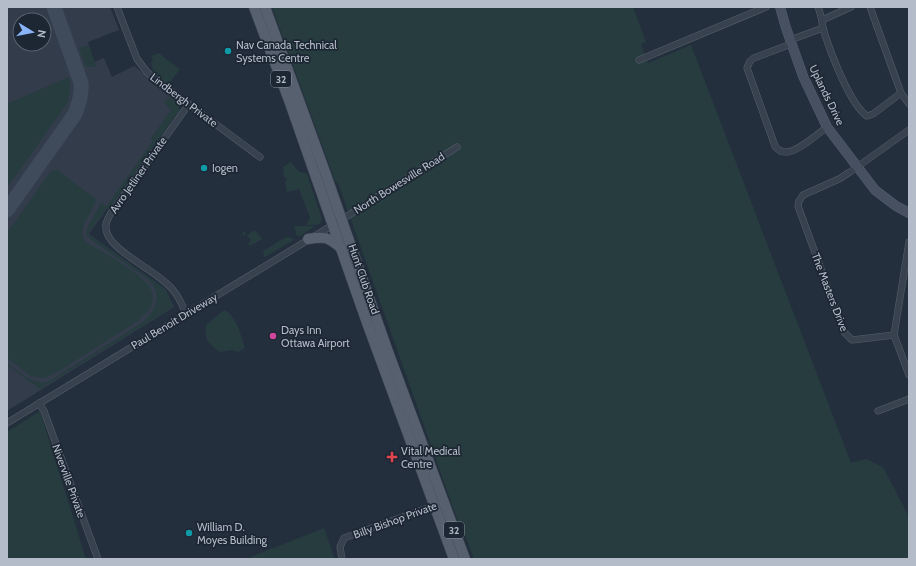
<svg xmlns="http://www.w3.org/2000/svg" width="916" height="566" viewBox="0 0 916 566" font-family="Cabin,sans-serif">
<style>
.airport{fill:#323c4b;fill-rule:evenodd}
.green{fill:#263c3f}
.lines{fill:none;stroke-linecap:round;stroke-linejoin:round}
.taxiway{stroke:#3f4a5a;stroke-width:15}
.street-casing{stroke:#565f6c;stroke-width:7}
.secondary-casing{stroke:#565f6c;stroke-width:10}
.primary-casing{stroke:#414a57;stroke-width:11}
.street{stroke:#38414e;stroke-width:6}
.secondary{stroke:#465061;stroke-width:9}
.primary{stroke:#56606e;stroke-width:10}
.culture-dot{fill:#0f9aa8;stroke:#1d2633;stroke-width:1.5}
.hotel-dot{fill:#d1479c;stroke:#1d2633;stroke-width:1.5}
.health-dot{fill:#e0444e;stroke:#1d2633;stroke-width:1.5}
.labels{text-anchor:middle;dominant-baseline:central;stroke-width:3.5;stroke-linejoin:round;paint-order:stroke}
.shield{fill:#1d2633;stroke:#878f9c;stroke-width:1}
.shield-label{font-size:10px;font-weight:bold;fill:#b4bcc9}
.poi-label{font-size:11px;fill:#b4bcc9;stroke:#1d2633;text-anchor:start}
.street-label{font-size:11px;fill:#b4bcc9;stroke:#1d2633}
</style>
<rect width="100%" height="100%" fill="#242f3e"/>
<path class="airport" d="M7,7H110L119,30L88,42L94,62L104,58L112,77L134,66L181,103L89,234L165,289L174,307L7,411ZM20,20H44V44H20Z"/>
<g class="green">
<polygon points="272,7 633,7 646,42 641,44 648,63 691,45 851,463 866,459 883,467 909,517 909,559 474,559 463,530 461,530 338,183 335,181"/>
<path d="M89,45L96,66C92,67 88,68 85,65L79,48Z"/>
<polygon points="160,53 166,59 180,69 168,85 167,85 155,76 151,63 153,59 151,56"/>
<polygon points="69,77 70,87 68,102 7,188 7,104"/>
<path d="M168,97C177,101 180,103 179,112L176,115L109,209L106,208L88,234L165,289L173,307L40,389L7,365V363C19,372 32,385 48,382L140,324C156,312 164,296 148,279L90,239L86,233L89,224L101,203L106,207L153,141L150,139L171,110L164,103Z"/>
<polygon points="291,162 298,171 307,174 322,219 320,223 317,225 306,225 310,218 299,189 287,192 285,182 287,179 284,177 283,167"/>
<path d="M57,170L96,199C94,214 74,228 86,242C102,252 146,275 152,292C156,305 145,315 136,322L59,371L44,378L31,376L7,358V233L51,171Z"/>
<polygon points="294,226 315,226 299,237 296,234"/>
<polygon points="255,230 262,239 250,246 248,244 251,241 246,234 243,236 242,233 244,231 247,235"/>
<polygon points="286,237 291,238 294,240 265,257 264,256 263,251"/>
<path d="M224,310C237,316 241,336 245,348L238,352L231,350L220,352C209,344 204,340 206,325Z"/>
<polygon points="40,411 86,559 7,559 7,432"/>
<polygon points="324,528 335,559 246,559"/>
</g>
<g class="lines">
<path class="taxiway" d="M7,210L75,114C79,103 82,94 81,83L54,7"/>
<defs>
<g id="street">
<polyline points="117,7 137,59 147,72 155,79 260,157"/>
<path d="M818,7C821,14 822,21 823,28C829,49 850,105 867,116L873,114L901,93"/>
<polyline points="870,7 901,93 909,104"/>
<polyline points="822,20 851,7"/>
<polyline points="790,40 823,28"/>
<path d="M791,44L754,58L750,61L747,68L775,146C777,149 781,152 786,152C796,153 818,134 827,127"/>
<polyline points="639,60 766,7"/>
<polyline points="909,242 894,335 909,375"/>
<path d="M186,314C181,302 176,291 166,283C153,270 112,250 107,233C104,226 107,220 111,213L189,104"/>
<polyline points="894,335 852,340 844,332 798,206 799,201 803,195 839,179 850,172 909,130"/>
<polyline points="39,403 44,411 98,559"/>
<polyline points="878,411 909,399"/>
<polyline points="7,423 341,220 457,147"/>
<polyline points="342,559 340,547 344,538 436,505"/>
</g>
<polyline id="secondary" points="780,7 786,28 803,76 827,127 875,190 896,206 909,213"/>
<g id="primary">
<polyline points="254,7 290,103 366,320 454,559"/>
<polyline points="265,7 325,172 387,349 465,559"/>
<path d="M308,239C324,236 328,237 341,248"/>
</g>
</defs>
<use href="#street" class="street-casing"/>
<use href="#secondary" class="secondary-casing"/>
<use href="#primary" class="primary-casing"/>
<use href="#street" class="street"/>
<use href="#secondary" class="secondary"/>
<use href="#primary" class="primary"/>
</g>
<g class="culture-dot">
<circle cx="228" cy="51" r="4"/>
<circle cx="204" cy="168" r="4"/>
<circle cx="189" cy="533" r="4"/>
</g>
<circle class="hotel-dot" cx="273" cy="336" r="4"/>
<path class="health-dot" d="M390 451h4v4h4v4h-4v4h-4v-4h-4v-4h4z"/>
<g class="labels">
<g class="shield">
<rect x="271" y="71" width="20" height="16" rx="3"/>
<rect x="444" y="522" width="20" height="16" rx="3"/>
</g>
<g class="shield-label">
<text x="281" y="79">32</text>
<text x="454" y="530">32</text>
</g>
<g class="poi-label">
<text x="236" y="45">Nav Canada Technical<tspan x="236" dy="13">Systems Centre</tspan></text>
<text x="212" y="168">Iogen</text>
<text x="281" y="330">Days Inn<tspan x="281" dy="13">Ottawa Airport</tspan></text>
<text x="401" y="451">Vital Medical<tspan x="401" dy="13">Centre</tspan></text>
<text x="197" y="527">William D.<tspan x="197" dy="13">Moyes Building</tspan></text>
</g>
<g class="street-label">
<text transform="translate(827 95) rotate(64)">Uplands Drive</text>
<text transform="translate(184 100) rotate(37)">Lindbergh Private</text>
<text transform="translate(138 175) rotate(-55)">Avro Jetliner Private</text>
<text transform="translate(399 183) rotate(-32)">North Bowesville Road</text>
<text transform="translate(364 279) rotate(71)">Hunt Club Road</text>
<text transform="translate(830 292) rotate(69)">The Masters Drive</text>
<text transform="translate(174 321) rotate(-31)">Paul Benoit Driveway</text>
<text transform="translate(69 481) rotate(70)">Niverville Private</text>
<text transform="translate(395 520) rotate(-20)">Billy Bishop Private</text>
</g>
</g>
<rect width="916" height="566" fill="none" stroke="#b4bcc9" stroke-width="16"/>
<g transform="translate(32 32) rotate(100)"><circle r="19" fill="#1d2633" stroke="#59626f"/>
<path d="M0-3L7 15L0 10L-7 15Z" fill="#8ab4f8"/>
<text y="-6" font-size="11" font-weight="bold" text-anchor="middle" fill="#b4bcc9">N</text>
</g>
</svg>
